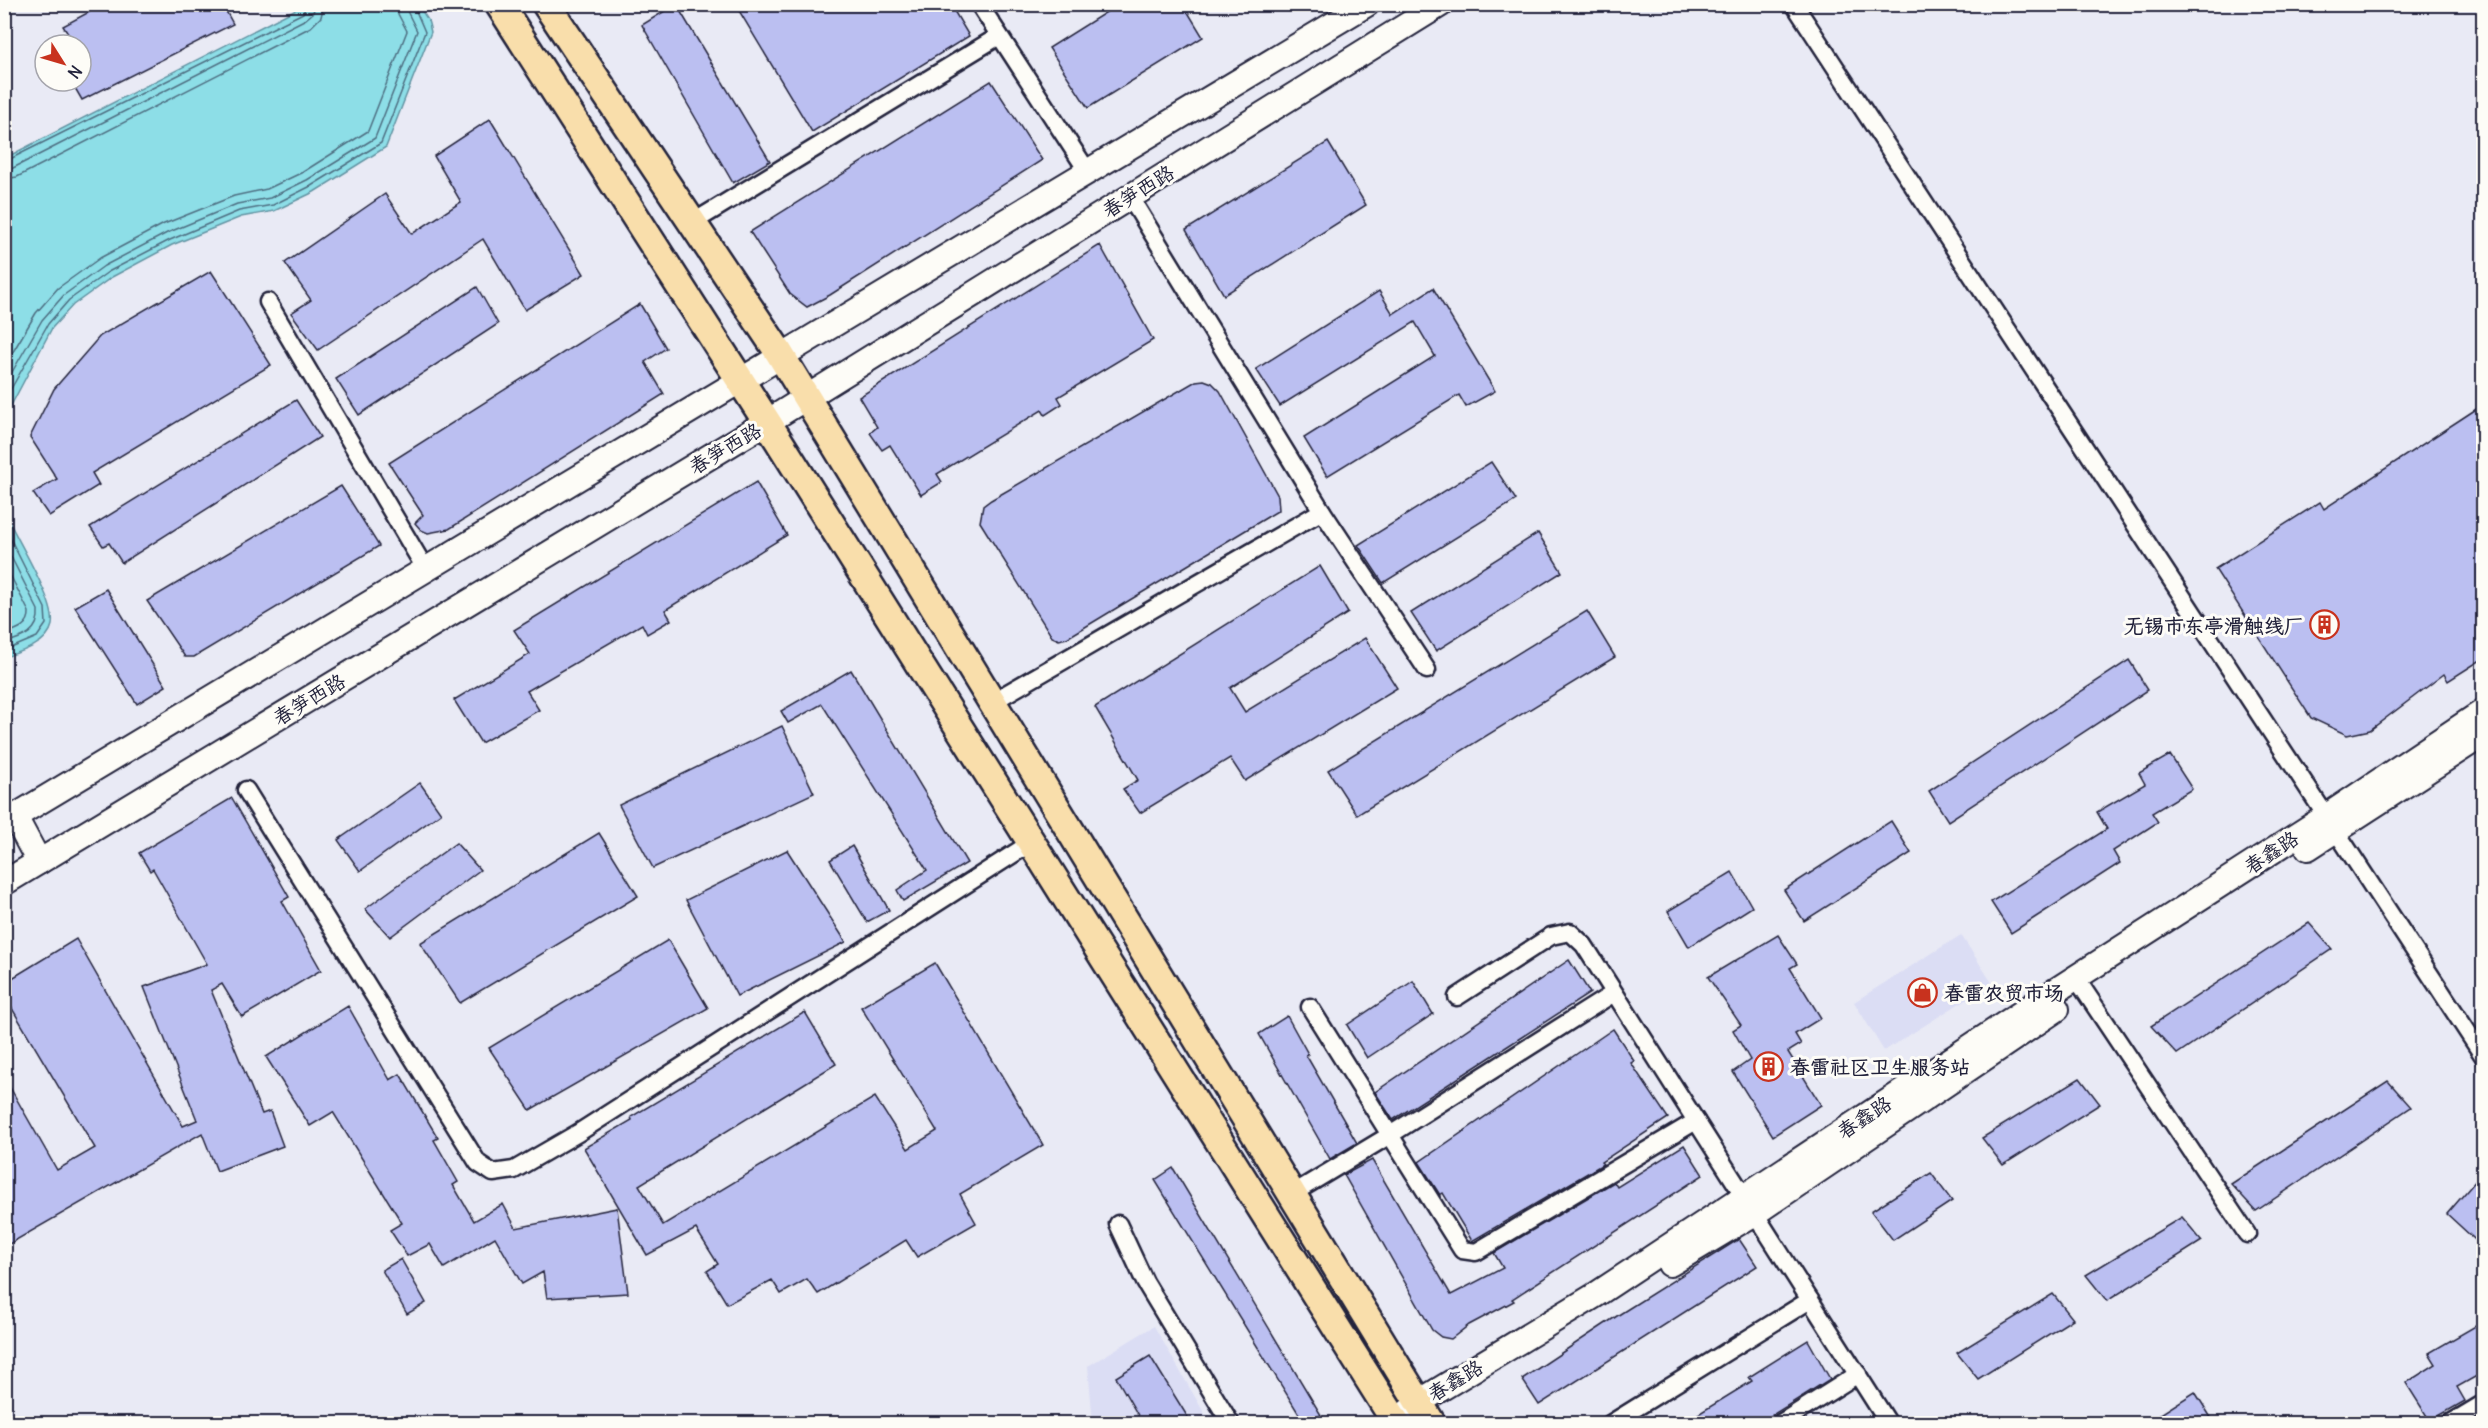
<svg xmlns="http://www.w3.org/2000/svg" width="2488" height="1428" viewBox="0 0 2488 1428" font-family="Delius,'LXGW WenKai TC',sans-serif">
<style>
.built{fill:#dbddf4}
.water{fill:#8ddee7;stroke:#6293a2;stroke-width:1.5}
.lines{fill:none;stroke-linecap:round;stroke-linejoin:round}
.shore{stroke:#4d6d80;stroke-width:1.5}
.building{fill:#bbbff1;stroke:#22223b;stroke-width:1.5}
.minor-casing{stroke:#22223b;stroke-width:21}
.secondary-casing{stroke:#22223b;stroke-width:28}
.primary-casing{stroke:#22223b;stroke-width:32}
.minor{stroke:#fdfcf7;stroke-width:16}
.secondary{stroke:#fdfcf7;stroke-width:24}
.primary{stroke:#f9deab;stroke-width:27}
.labels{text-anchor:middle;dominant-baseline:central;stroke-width:6;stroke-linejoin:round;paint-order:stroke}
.street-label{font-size:20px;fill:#22223b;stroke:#fdfcf7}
.poi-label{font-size:20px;font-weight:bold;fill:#22223b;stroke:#fdfcf7;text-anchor:start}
</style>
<rect width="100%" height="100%" fill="#e9eaf5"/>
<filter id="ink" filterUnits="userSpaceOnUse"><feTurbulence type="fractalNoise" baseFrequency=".0167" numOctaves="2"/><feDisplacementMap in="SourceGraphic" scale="12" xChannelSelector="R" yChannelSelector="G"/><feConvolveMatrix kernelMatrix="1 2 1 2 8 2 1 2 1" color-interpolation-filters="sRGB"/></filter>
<g filter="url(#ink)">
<g class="built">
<polygon points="1961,935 1992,983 1884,1051 1854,1002"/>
<polygon points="1154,1326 1210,1423 1093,1423 1088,1366"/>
</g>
<g class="water">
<polygon points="306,4 418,5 428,20 431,32 386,147 314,192 274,211 241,217 172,245 112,277 73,305 52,328 5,417 5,158"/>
<path d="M4,510C14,536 57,602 52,625C48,644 21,652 5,657Z"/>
</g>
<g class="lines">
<g class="shore">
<polyline points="4,162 303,13 307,4"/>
<polyline points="4,170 13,168 306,19 313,13 315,4"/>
<polyline points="4,179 17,177 311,27 321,17 324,4"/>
<polyline points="4,367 36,313 58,288 100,258 164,224 234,196 267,189 303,172 368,131 407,31 398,14 397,4"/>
<polyline points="4,386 42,320 64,295 104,266 167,233 237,204 270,198 307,180 375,138 417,31 407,11 406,4"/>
<polyline points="4,401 48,324 69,300 108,272 170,240 239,211 273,205 311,186 381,143 425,32 413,4"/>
<polyline points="4,526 45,608 46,624 37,637 4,651"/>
<path d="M4,543L38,610C40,632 23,638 4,643"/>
<path d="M4,563L29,612C30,626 16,630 4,634"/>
</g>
</g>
<g class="building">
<polygon points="104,4 222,4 233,24 82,100 71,81 81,81 81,45 75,45 63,26"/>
<polygon points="676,4 770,161 733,183 642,25"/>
<polygon points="735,4 950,4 969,36 812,132"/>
<polygon points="1119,4 1183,4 1203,37 1088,108 1049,48"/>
<polygon points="991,81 1042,160 830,295 807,307 790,294 750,232"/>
<polygon points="490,119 584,274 525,310 483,239 318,350 291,313 311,300 285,263 385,194 412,234 461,202 434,156"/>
<polygon points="1328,142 1366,205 1224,295 1186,230"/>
<polygon points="1100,245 1153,340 1058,397 1062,404 1045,415 1042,410 937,474 942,482 921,495 890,445 882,450 870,433 877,427 859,397"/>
<polygon points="211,271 271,365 92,473 99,485 49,516 33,493 57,479 30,437 54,389 100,336"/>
<polygon points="477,287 498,324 359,415 336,379"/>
<polygon points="1433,288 1495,391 1466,407 1459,395 1327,476 1304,438 1435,356 1415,322 1280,406 1256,369 1379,291 1393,314"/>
<polygon points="640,304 666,348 645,362 664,394 449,529 428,533 421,530 415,523 423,515 389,463"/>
<polygon points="1204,380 1212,383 1220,391 1278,496 1279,510 1067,638 1059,640 1052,637 980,522 983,506 991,500 1196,381"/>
<polygon points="296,400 320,437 122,563 109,543 103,546 90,527"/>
<polygon points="2484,404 2484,658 2448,681 2444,674 2370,730 2347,735 2311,718 2215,569 2320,502 2324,509"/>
<polygon points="1491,462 1516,500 1383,583 1358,545"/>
<polygon points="756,482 787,535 665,610 671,620 647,634 642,624 527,691 539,710 481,743 454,700 530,654 514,630"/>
<polygon points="341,486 379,546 194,657 185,657 147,601"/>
<polygon points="1538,533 1562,572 1436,651 1411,613"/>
<polygon points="1320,566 1348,613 1230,688 1245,712 1365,638 1397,688 1245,781 1230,758 1140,813 1123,789 1138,780 1095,707"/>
<polygon points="106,589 166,686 137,704 75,607"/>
<polygon points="1587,611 1615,657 1357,815 1328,770"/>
<polygon points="2129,660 2148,690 1948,821 1929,791"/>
<polygon points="851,670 967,863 903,901 897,890 927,870 822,704 788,723 781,711"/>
<polygon points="782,726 814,793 653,868 619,805"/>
<polygon points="2170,755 2192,789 2152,813 2158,822 2113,851 2120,863 2011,933 1991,902 2107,829 2097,812 2145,784 2139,773"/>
<polygon points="420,783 441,813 360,871 338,840"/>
<polygon points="232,798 289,897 282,901 321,970 242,1017 222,984 211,990 262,1114 270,1111 283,1146 217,1171 202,1133 4,1247 4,1077 57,1170 95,1148 4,995 4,983 76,939 183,1126 197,1120 144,987 207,964 153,869 150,871 139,853"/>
<polygon points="1891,821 1911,853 1804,921 1784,890"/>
<polygon points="599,833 638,896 460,1003 420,943"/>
<polygon points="456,843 480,870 390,937 365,909"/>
<polygon points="852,846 889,910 867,922 830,860"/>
<polygon points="787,850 846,942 737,996 686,900"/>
<polygon points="1732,872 1752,907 1689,947 1668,911"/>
<polygon points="2309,923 2332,949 2177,1054 2151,1026"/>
<polygon points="1778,935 1797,964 1790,968 1821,1018 1795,1034 1801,1044 1788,1052 1821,1105 1773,1136 1733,1072 1750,1060 1733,1030 1741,1025 1708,977"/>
<polygon points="668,940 708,1008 530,1110 489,1048"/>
<polygon points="1569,960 1590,993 1393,1120 1375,1092"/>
<polygon points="935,963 1043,1145 960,1194 976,1223 917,1257 906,1240 818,1294 807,1279 781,1294 772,1280 727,1304 707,1271 718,1264 696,1229 647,1255 584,1148 632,1120 631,1117 805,1012 836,1064 639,1185 663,1225 875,1097 908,1149 937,1131 861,1007"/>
<polygon points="1413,981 1433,1014 1367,1058 1347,1025"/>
<polygon points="348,1006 390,1080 400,1074 438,1138 434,1140 458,1182 453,1185 474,1221 503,1204 516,1228 617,1208 628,1293 547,1298 543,1272 522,1284 495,1237 444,1268 430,1244 407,1256 390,1230 402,1223 333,1112 310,1126 266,1057"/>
<polygon points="1287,1016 1308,1054 1306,1055 1357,1143 1330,1159 1259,1034"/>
<polygon points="1613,1029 1634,1061 1631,1063 1668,1118 1601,1162 1603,1164 1472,1241 1443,1193 1440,1195 1419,1162"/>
<polygon points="2080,1078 2100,1104 2003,1165 1982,1138"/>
<polygon points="2388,1081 2411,1107 2256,1211 2231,1184"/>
<polygon points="1684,1145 1703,1175 1512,1299 1514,1301 1469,1325 1451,1339 1441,1337 1432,1330 1344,1175 1372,1160 1451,1295 1503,1268 1494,1253 1614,1182 1617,1187"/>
<polygon points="1173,1168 1321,1415 1307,1424 1305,1424 1155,1180"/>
<polygon points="2484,1171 2484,1248 2447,1214"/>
<polygon points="1931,1173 1952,1201 1893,1240 1871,1211"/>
<polygon points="2182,1217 2202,1241 2107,1301 2086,1275"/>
<polygon points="1739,1239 1757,1266 1539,1405 1522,1379 1620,1314"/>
<polygon points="401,1259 426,1303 407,1314 382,1270"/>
<polygon points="2053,1294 2073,1319 1978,1379 1957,1353"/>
<polygon points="2484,1321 2484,1372 2457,1387 2465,1401 2430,1421 2406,1383 2436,1364 2429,1353"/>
<polygon points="1808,1340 1830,1379 1758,1424 1682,1424 1752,1381 1749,1377"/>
<polygon points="1150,1356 1192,1424 1143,1424 1116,1377"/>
<polygon points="2195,1392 2215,1424 2145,1424"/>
</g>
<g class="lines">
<defs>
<g id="minor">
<polyline points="979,4 1088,172"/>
<polyline points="1794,4 2484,1057"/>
<polyline points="1130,197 1322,511 1427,670"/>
<polyline points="692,223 999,36"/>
<polyline points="268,302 426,570"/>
<polyline points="992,702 1322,511"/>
<polyline points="246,790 478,1163 493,1173 514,1170 578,1133 1032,842"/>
<polyline points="2076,978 2247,1234"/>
<polyline points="1457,997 1551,936 1570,932 1584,945 1889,1424"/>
<polyline points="1310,1007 1462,1250 1476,1252 1696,1121"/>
<polyline points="1292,1194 1390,1135 1614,993"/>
<polyline points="1118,1224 1145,1282 1231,1424"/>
<polyline points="1610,1424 1810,1300"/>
<polyline points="1779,1424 1858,1374"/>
<polyline points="2449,1424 2484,1403"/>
</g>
<g id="secondary">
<polyline points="15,817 39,862"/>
<polyline points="4,823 1367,4"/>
<polyline points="2308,848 2484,734"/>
<polyline points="4,883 767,422 1441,4"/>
<polyline points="1670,1264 1755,1213 2057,1009"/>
<polyline points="1394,1424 1419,1402 1594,1296 2041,1000 2327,816 2484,711"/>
</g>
<g id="primary">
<polyline points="499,4 767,422 1397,1424"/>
<polyline points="546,4 778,351 1432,1424"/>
</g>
</defs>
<use href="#minor" class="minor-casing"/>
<use href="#secondary" class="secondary-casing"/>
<use href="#primary" class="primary-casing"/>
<use href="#minor" class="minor"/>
<use href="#secondary" class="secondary"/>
<use href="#primary" class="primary"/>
</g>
</g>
<defs>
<symbol id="building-ring" viewBox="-11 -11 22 22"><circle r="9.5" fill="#fdfcf7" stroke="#c8321e" stroke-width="1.5"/><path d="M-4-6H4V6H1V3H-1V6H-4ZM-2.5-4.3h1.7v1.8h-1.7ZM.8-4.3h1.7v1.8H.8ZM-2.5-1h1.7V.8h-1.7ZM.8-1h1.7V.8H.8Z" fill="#c8321e"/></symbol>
<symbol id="shop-ring" viewBox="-11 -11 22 22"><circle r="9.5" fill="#fdfcf7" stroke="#c8321e" stroke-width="1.5"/><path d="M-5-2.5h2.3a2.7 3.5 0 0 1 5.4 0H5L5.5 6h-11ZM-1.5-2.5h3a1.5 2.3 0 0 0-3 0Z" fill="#c8321e"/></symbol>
</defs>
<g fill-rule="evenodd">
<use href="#building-ring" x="2308" y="608" width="33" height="33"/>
<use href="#shop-ring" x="1906" y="976" width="33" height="33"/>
<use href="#building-ring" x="1752" y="1050" width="33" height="33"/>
</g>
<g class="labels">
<g class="street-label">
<text transform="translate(1138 191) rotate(-32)">春笋西路</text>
<text transform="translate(725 448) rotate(-31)">春笋西路</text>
<text transform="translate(309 699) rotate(-31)">春笋西路</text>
<text transform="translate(2271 852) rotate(-33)">春鑫路</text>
<text transform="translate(1864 1117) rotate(-33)">春鑫路</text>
<text transform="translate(1455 1380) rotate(-31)">春鑫路</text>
</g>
<g class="poi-label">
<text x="2304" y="625" text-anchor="end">无锡市东亭滑触线厂</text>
<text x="1944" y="992">春雷农贸市场</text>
<text x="1790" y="1066">春雷社区卫生服务站</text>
</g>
</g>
<rect width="2488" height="1428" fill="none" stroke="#fdfcf7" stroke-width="24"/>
<rect x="12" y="12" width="2464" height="1404" fill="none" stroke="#22223b" stroke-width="2" filter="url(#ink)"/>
<g transform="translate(63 63) rotate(127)"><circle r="28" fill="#fdfcf7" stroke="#a5a5ac" stroke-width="1.5"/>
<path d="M0-4.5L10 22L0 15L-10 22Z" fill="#c8321e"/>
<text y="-9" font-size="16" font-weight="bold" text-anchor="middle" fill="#22223b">N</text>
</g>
</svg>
